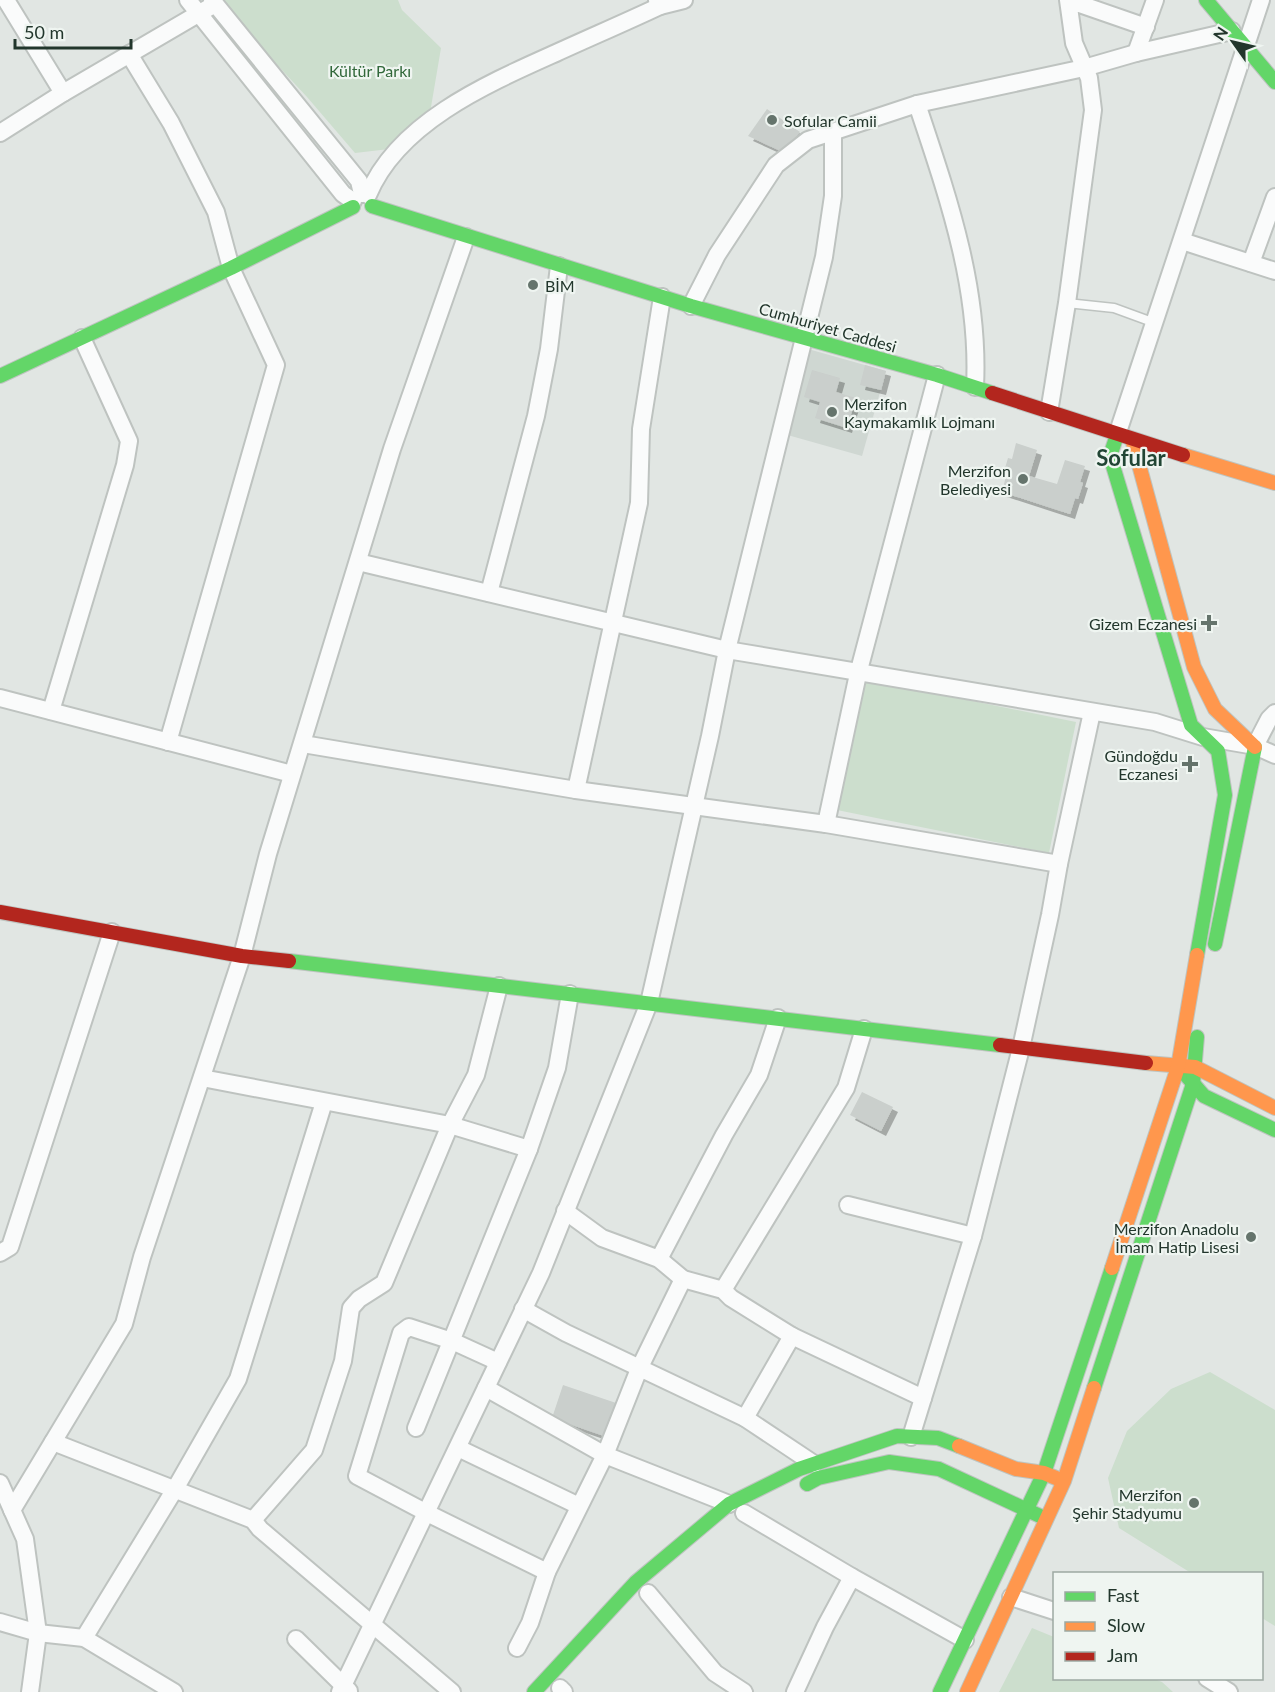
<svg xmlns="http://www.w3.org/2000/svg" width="1275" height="1692" viewBox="0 0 1275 1692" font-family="Lato,sans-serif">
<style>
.built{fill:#cfd7d2}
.green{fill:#ccdecd}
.building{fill:#cacfcc;filter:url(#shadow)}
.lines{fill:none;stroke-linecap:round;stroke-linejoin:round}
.lane-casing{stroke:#bec3c0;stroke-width:11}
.street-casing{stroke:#bec3c0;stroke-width:20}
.fast-casing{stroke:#bec4c0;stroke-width:16}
.slow-casing{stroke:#bec4c0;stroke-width:16}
.jam-casing{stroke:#bec4c0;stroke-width:16}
.lane{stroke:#fafbfb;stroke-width:8}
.street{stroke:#fafbfb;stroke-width:16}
.fast{stroke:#63d668;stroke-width:14}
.slow{stroke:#ff974d;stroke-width:14}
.jam{stroke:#b3261e;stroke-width:14}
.poi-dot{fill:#65746c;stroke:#eff5f1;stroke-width:2}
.labels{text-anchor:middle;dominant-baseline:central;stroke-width:4.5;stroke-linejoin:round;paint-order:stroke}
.park-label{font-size:16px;fill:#31683a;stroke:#eff5f1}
.poi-label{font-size:16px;fill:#22362c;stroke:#eff5f1;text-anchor:end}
.street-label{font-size:16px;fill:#22362c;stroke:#eff5f1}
.district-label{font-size:22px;font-weight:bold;fill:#214534;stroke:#eff5f1}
</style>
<defs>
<filter id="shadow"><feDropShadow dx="5" dy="5" stdDeviation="0" flood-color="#0004"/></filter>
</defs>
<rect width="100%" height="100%" fill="#e1e6e3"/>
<polygon class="built" points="808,349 886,371 862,456 784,434"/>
<g class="green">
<polygon points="217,0 398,0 402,10 441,48 430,113 389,149 355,153 307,97"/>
<polygon points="864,679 1076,722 1049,853 837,810"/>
<polygon points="1210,1372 1275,1410 1275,1626 1262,1618 1262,1574 1191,1573 1119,1528 1108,1478 1127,1431 1171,1389"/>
<polygon points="1032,1628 1054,1637 1054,1678 1154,1679 1162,1682 1173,1692 999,1692"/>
</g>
<g class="building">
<polygon points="767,109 800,132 783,152 748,136"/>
<polygon points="865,365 886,371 881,390 860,385"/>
<polygon points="812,370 840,378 836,392 856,398 847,428 815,418 820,402 804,397"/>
<polygon points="1016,443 1037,450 1029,476 1057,484 1065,460 1085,466 1080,482 1083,483 1078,499 1075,498 1070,514 1002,492 1006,476 1003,475 1008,458 1012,459"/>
<polygon points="862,1092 893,1107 881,1131 850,1115"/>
<polygon points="563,1385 619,1404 607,1437 552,1418"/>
</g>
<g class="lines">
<defs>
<polyline id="lane" points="1067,303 1114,308 1155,323"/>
<g id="street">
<polyline points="6,0 63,93"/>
<polyline points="188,0 343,194 353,201"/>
<polyline points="212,0 359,181 362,194"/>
<polyline points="657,0 660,6 684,0"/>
<polyline points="1136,53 1155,0"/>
<polyline points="129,54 171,123 216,212 231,268 276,365 168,742"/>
<path d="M917,104C948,197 980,288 975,387"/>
<polyline points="0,133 63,93 215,4"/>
<path d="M368,195C398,122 489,83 556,53C591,37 626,22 660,6"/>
<polyline points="1182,241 1275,271"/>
<polyline points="1251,263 1275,197"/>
<polyline points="691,306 717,255 776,165 808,140 917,104 1084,68 1136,53 1232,31"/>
<polyline points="1049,412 1067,303 1093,110 1089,78 1074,43 1068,0 1146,27"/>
<polyline points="1117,435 1261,0"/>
<polyline points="358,562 727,650 1155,722 1203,737 1255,746 1275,755"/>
<polyline points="489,593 536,416 549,349 559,266"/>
<polyline points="0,698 292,774"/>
<polyline points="51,711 125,465 129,441 82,338"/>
<polyline points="303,744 576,790 826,824 1059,864"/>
<polyline points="1255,746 1269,719 1275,713"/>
<polyline points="576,790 639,503 641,429 662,297"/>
<polyline points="826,824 858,674 937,375"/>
<polyline points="202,1078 450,1125 529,1149"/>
<polyline points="848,1205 973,1236"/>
<polyline points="565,1211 602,1238 659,1259 683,1279 723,1290 731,1298 792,1336 923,1398"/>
<polyline points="0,1253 10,1247 112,932"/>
<polyline points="659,1259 724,1135 759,1075 778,1018"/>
<polyline points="723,1290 846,1088 864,1029"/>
<polyline points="523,1309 566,1333 745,1418 814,1464"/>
<polyline points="498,1362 452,1341 409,1327 401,1333 357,1476 427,1513 547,1572"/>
<polyline points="486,1388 605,1455 729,1504"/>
<polyline points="745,1418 792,1336"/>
<polyline points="416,1428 529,1149 557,1068 570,994"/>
<polyline points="911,1437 973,1236 1021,1048 1050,915 1059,864 1092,712"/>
<polyline points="53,1442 253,1520 260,1529 452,1692"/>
<polyline points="458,1448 579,1506"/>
<polyline points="0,1483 25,1539 38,1633 30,1692"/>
<polyline points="12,1510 124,1324 142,1257 242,956 268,854 392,449 466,237"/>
<polyline points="744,1513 852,1577 965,1640"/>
<polyline points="253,1520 314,1450 343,1361 351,1308 359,1299 384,1283 450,1125 476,1075 499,986"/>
<polyline points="648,1593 715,1673 744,1692"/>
<polyline points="1011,1597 1054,1611"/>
<polyline points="0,1622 38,1633 84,1638 174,1692"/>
<polyline points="84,1638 175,1489 238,1379 324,1102"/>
<polyline points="296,1639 349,1691"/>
<polyline points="517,1648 530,1623 547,1572 605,1455 639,1369 683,1279"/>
<polyline points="1207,1678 1229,1692"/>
<polyline points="560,1688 564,1692"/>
<polyline points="340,1692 541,1273 649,1003 710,736 727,650 824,257 833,196 833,132"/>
<polyline points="795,1692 825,1627 852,1577"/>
</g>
<g id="fast">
<polyline points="1206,0 1275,82"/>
<polyline points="372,206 691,306 937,375 992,393"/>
<polyline points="0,376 231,268 353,207"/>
<polyline points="1117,435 1110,456 1191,725 1218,751 1225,795 1197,955"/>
<polyline points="1215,944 1255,747"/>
<polyline points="289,961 1000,1045"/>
<polyline points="1184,1073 1204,1096 1275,1130"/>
<polyline points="1094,1388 1193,1084 1197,1037"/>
<polyline points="807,1484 818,1478 889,1462 939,1469 1040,1516"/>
<polyline points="534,1692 636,1582 729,1504 799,1469 897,1436 938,1438 959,1446"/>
<polyline points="940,1692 1044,1473 1112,1268"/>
</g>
<g id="slow">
<polyline points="1132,439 1194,667 1215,709 1255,747"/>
<polyline points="1183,455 1275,483"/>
<polyline points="1146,1063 1195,1067 1275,1108"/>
<polyline points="1112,1268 1178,1067 1197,955"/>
<polyline points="959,1446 1016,1469 1044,1473 1056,1478"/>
<polyline points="967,1692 1064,1481 1094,1388"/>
</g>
<g id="jam">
<polyline points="992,393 1183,455"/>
<polyline points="0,912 242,956 289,961"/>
<polyline points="1000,1045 1146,1063"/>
</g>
</defs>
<use href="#lane" class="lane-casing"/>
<use href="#street" class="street-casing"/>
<use href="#fast" class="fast-casing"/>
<use href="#slow" class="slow-casing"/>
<use href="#jam" class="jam-casing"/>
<use href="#lane" class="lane"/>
<use href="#street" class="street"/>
<use href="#fast" class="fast"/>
<use href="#slow" class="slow"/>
<use href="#jam" class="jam"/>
</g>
<g class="poi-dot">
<circle cx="772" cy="120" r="6"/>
<circle cx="533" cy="285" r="6"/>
<circle cx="832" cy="412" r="6"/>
<circle cx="1023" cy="479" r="6"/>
<path d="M1206 614h6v6h6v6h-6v6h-6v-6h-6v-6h6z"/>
<path d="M1187 755h6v6h6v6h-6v6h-6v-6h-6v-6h6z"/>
<circle cx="1251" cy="1237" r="6"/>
<circle cx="1194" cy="1503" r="6"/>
</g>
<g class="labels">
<g class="park-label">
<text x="370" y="70">Kültür Parkı</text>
</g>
<g class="poi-label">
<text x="784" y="120" text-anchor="start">Sofular Camii</text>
<text x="545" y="285" text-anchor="start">BİM</text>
<text x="844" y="403" text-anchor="start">Merzifon<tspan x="844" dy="18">Kaymakamlık Lojmanı</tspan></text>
<text x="1011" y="470">Merzifon<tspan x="1011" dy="18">Belediyesi</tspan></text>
<text x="1197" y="623">Gizem Eczanesi</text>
<text x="1178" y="755">Gündoğdu<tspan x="1178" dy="18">Eczanesi</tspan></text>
<text x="1239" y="1228">Merzifon Anadolu<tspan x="1239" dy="18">İmam Hatip Lisesi</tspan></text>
<text x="1182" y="1494">Merzifon<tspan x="1182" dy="18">Şehir Stadyumu</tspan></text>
</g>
<g class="street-label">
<text transform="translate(828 327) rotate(16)">Cumhuriyet Caddesi</text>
</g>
<g class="district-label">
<text x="1131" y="457">Sofular</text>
</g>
</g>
<rect x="1053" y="1572" width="210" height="108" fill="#eff5f1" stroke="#9da9a2" stroke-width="1.5"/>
<rect x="1065" y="1592" width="30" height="9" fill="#63d668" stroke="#9da9a2" stroke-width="1.5"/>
<text x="1107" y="1602" font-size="18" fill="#22362c">Fast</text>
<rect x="1065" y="1622" width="30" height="9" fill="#ff974d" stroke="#9da9a2" stroke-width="1.5"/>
<text x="1107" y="1632" font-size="18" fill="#22362c">Slow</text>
<rect x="1065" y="1652" width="30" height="9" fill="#b3261e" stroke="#9da9a2" stroke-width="1.5"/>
<text x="1107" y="1662" font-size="18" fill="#22362c">Jam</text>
<g transform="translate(1233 42) rotate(304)" stroke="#eff5f1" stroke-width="4.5" paint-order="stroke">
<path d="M0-4.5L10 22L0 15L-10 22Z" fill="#22362c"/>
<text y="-9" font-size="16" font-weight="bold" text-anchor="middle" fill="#22362c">N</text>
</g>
<path d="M15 39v9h116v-9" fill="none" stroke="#22362c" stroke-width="3"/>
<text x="24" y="39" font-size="18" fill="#22362c" stroke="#eff5f1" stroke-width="4.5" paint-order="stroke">50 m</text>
</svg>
